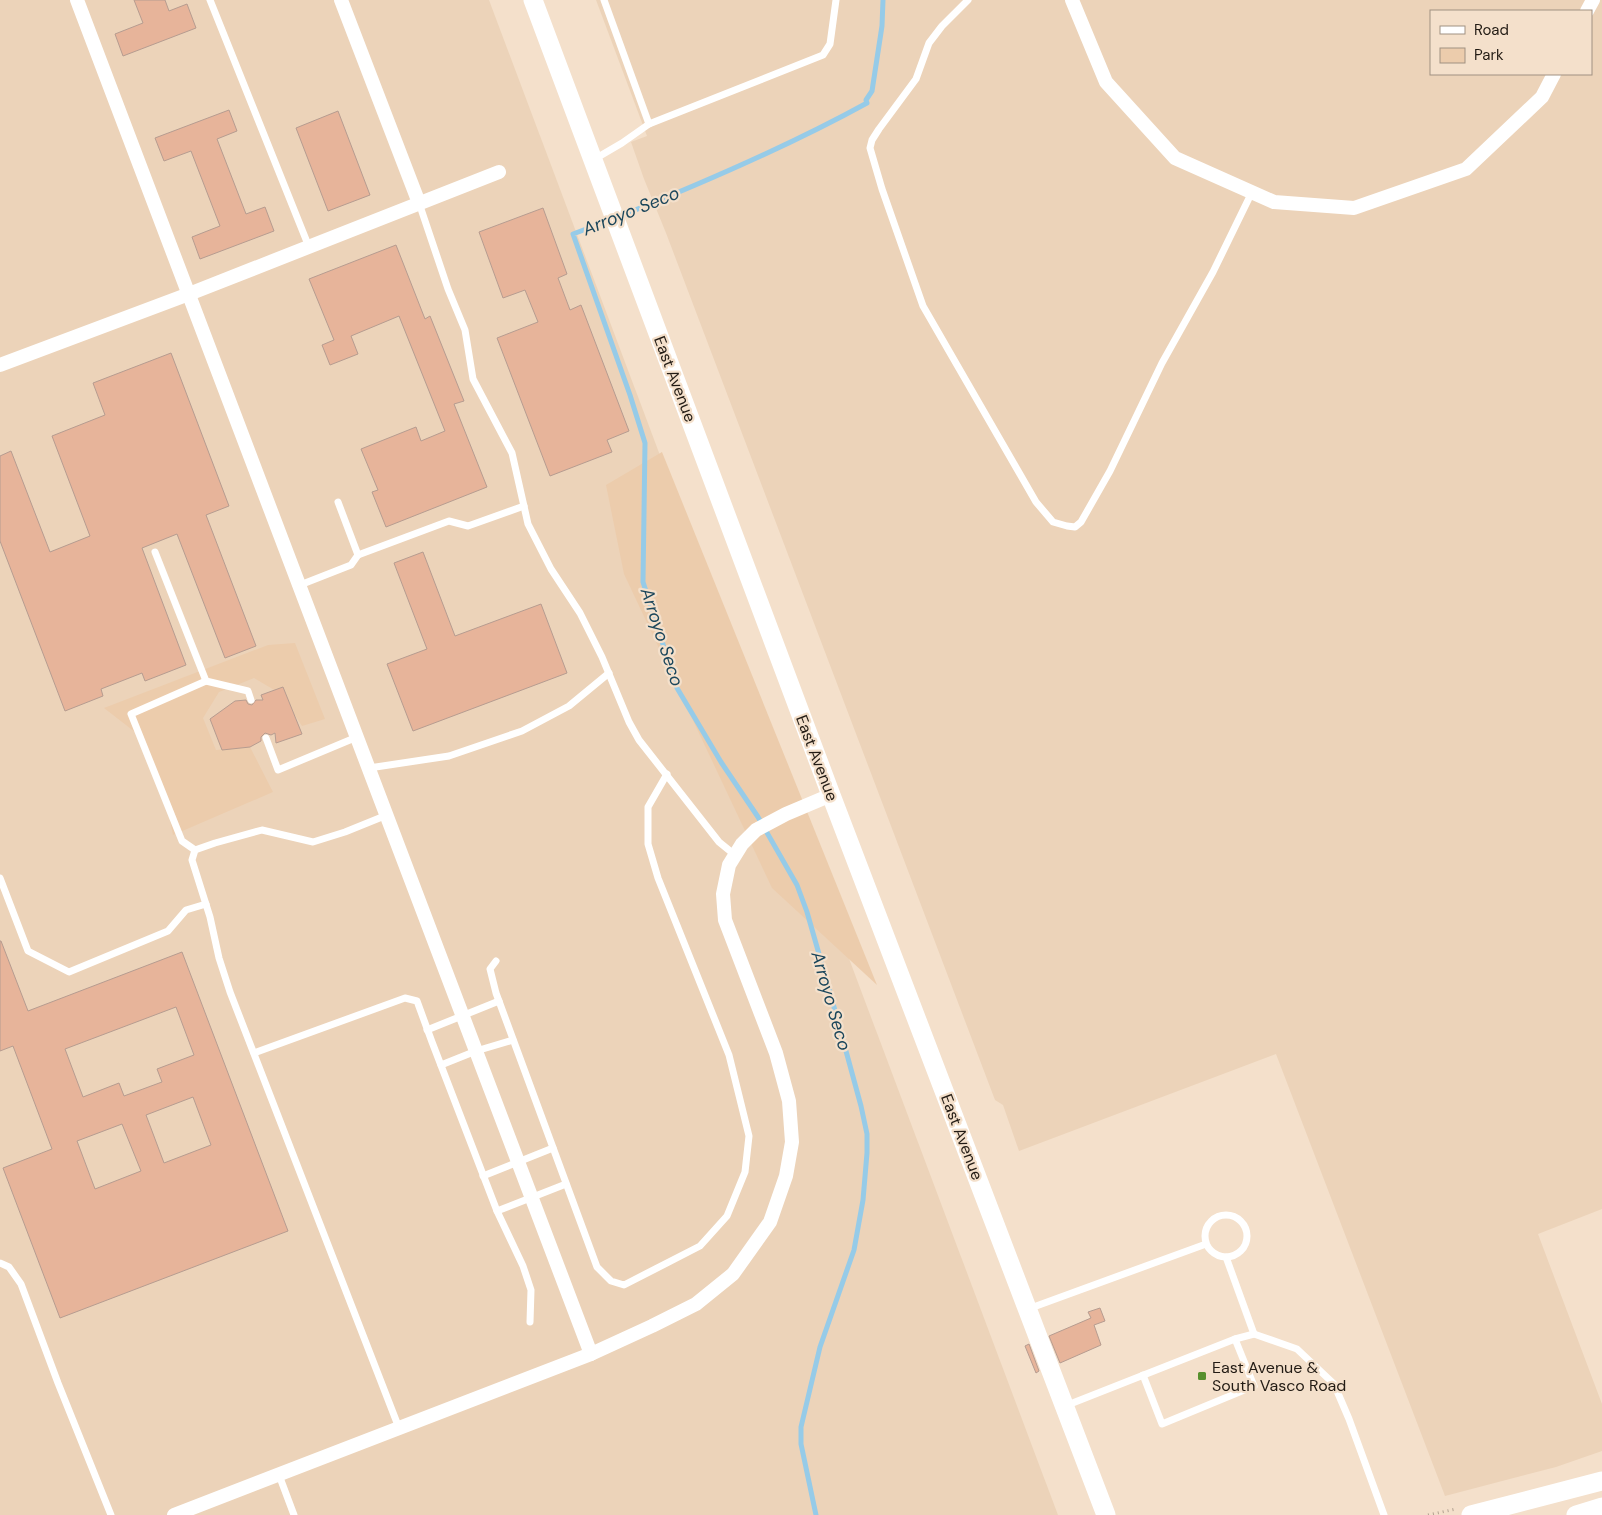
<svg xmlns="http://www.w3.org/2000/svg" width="1602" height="1515" viewBox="0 0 1602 1515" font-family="'DM Sans',sans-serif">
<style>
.built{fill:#ecd3b9;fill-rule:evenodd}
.green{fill:#ecccac}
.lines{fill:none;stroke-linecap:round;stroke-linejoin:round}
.stream{stroke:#96cbe8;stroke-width:5}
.building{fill:#e7b49a;stroke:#b69c90;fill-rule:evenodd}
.path{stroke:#b2a291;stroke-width:3;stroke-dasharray:1 4;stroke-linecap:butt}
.lane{stroke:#fff;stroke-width:7}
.street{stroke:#fff;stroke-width:14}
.secondary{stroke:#fff;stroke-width:19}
.poi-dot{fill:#57902d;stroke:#f4e0cb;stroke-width:2}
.labels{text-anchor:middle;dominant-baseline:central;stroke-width:4.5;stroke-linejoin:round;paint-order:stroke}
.street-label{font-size:16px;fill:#221b14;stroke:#f4e0cb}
.poi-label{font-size:16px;fill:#221b14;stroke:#f4e0cb;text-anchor:start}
.water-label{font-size:18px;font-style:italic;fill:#1b465b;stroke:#f4e0cb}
</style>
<rect width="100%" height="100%" fill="#f4e0cb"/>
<g class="built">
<polygon points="0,0 489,0 1058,1515 0,1515"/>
<path d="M596,0H1602V1209L1538,1234L1602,1404V1451L1556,1467L1445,1496L1276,1054L1019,1151L1003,1105L995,1100L666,233L644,179L631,142L647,136ZM1431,11H1591V74H1431Z"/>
</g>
<g class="green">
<polygon points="662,452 877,985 772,888 624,574 606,485"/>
<polygon points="295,643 325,719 302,726 281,694 254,678 219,692 203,718 216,750 250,747 273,792 173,835 165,794 144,739 104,708 268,645"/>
</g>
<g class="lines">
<g class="stream">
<path d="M618,217C703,183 787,147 867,103L866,100L872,91L882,26L883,0"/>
<polyline points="610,220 573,234 630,395 645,443 643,582 677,688 721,762 758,817 797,885 807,912 831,996 861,1106 867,1134 867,1153 863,1200 854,1250 820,1347 801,1427 801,1444 816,1515"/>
</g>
</g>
<g class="building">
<polygon points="134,0 165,0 169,11 187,4 196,28 123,56 115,34 143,23"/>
<polygon points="229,110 237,131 217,139 246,214 265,207 274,231 200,259 192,237 220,226 191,151 164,161 155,138"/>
<polygon points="338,111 370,195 328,211 296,128"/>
<polygon points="543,208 567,274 558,278 570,310 581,305 629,431 607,440 612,452 550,476 497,338 538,322 525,290 503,298 479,232"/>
<polygon points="396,245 425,319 430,316 464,401 454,404 487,487 386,527 372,492 378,490 361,449 416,427 421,441 445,431 399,316 351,336 358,354 330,365 322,345 334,340 309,279"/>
<polygon points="171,353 229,506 206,515 256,646 225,658 177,534 142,548 186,665 145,681 142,673 101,689 103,696 65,711 0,541 0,456 11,451 50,552 90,536 52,436 105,415 93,383"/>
<polygon points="423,552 455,636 541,604 567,673 413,731 387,664 427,649 394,563"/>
<polygon points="283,687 302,734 276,743 275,733 271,735 265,733 261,737 261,741 250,747 222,750 210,719 235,701 246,700 248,704 252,705 256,700 263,700 261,695"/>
<path d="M0,941H1L28,1011L182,952L288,1231L60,1318L3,1168L52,1149L13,1046L0,1051ZM176,1007L194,1055L157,1069L162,1082L124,1096L119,1083L83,1097L65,1049ZM193,1097L211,1145L164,1163L146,1115ZM122,1124L141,1171L95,1189L77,1141Z"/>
<polygon points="1100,1308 1105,1321 1094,1325 1101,1345 1060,1363 1049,1336 1091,1318 1088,1312"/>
<polygon points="1029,1344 1039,1371 1036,1373 1025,1346"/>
</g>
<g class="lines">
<polyline class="path" points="1428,1515 1456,1509"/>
<g class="lane">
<polyline points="210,0 309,247"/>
<polyline points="604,0 649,124"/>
<polyline points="968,0 942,26 929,43 916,79 879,129 872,140 870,148 882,189 923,306 1036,502 1053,522 1067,526 1075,527 1081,522 1110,471 1162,363 1213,272 1252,192"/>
<polyline points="593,160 622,143 649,124 823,55 830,44 836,0"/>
<polyline points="419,203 448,289 465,330 473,379 512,453 528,524 551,569 580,613 602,657 629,722 639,740 719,842 735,855"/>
<polyline points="338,502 358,555"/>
<polyline points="155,552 206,681 248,691 251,700"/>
<polyline points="300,585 351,565 358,555 449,521 468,526 524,506"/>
<polyline points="266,738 278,770 357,737"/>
<polyline points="369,768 449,756 522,731 569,706 609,673"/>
<polyline points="387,815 345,832 313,842 262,830 215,843 195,850 192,860 210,917 219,958 230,992 399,1428"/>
<polyline points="195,850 182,841 131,714 206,681"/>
<polyline points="0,878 28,951 69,972 168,931 186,910 206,904"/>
<polyline points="496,961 490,969 496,993 597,1267 611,1281 624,1285 700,1246 727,1216 745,1172 749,1136 729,1055 658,878 648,844 648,807 667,774"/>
<polyline points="427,1030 499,1001"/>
<polyline points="254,1053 405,998 417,1001 432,1042 497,1211 523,1266 531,1290 530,1322"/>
<polyline points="441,1065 476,1051 513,1040"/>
<polyline points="483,1176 553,1148"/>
<polyline points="497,1211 566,1184"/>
<circle cx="1226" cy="1236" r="21"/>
<polyline points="1226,1257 1254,1334"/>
<polyline points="0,1263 9,1267 21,1284 58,1383 111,1515"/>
<polyline points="1028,1309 1206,1244"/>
<polyline points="1143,1375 1162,1424 1254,1386 1235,1339"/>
<polyline points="1065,1406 1235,1339 1254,1334 1297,1349 1334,1384 1349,1419 1384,1515"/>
<polyline points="279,1475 294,1515"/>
</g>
<g class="street">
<polyline points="77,0 591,1354"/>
<polyline points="341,0 419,203"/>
<polyline points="1072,0 1106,82 1175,158 1274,202 1354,208 1466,169 1542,97 1554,74"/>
<polyline points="1587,11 1593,0"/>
<polyline points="0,365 189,294 499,172"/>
<polyline points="174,1515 591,1354 652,1326 696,1304 733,1274 770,1222 786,1176 792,1142 789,1101 776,1053 725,920 723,894 729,865 742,844 756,830 786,814 831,795"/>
</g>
<g class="secondary">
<polyline points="533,0 831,795 1106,1515"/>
<polyline points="1471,1515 1602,1481"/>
<polyline points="1576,1515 1602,1507"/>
</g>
</g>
<rect class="poi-dot" x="1197" y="1371" width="10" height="10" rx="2.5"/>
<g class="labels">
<g class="street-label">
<text transform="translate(675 379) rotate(69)">East Avenue</text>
<text transform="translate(817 758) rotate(69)">East Avenue</text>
<text transform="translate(962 1137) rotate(69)">East Avenue</text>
</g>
<g class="poi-label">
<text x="1212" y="1367">East Avenue &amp;<tspan x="1212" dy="18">South Vasco Road</tspan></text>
</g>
<g class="water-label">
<text transform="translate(631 211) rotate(-22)">Arroyo Seco</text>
<text transform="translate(662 637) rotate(72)">Arroyo Seco</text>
<text transform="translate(831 1001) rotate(74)">Arroyo Seco</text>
</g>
</g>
<rect x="1430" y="10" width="162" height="65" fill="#f4e0cb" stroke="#a09182"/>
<rect x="1440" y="26" width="25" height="8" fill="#ffffff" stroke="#a09182"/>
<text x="1474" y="35" font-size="15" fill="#221b14">Road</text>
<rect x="1440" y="48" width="25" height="15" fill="#ecccac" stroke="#a09182"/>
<text x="1474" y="60" font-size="15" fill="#221b14">Park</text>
</svg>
